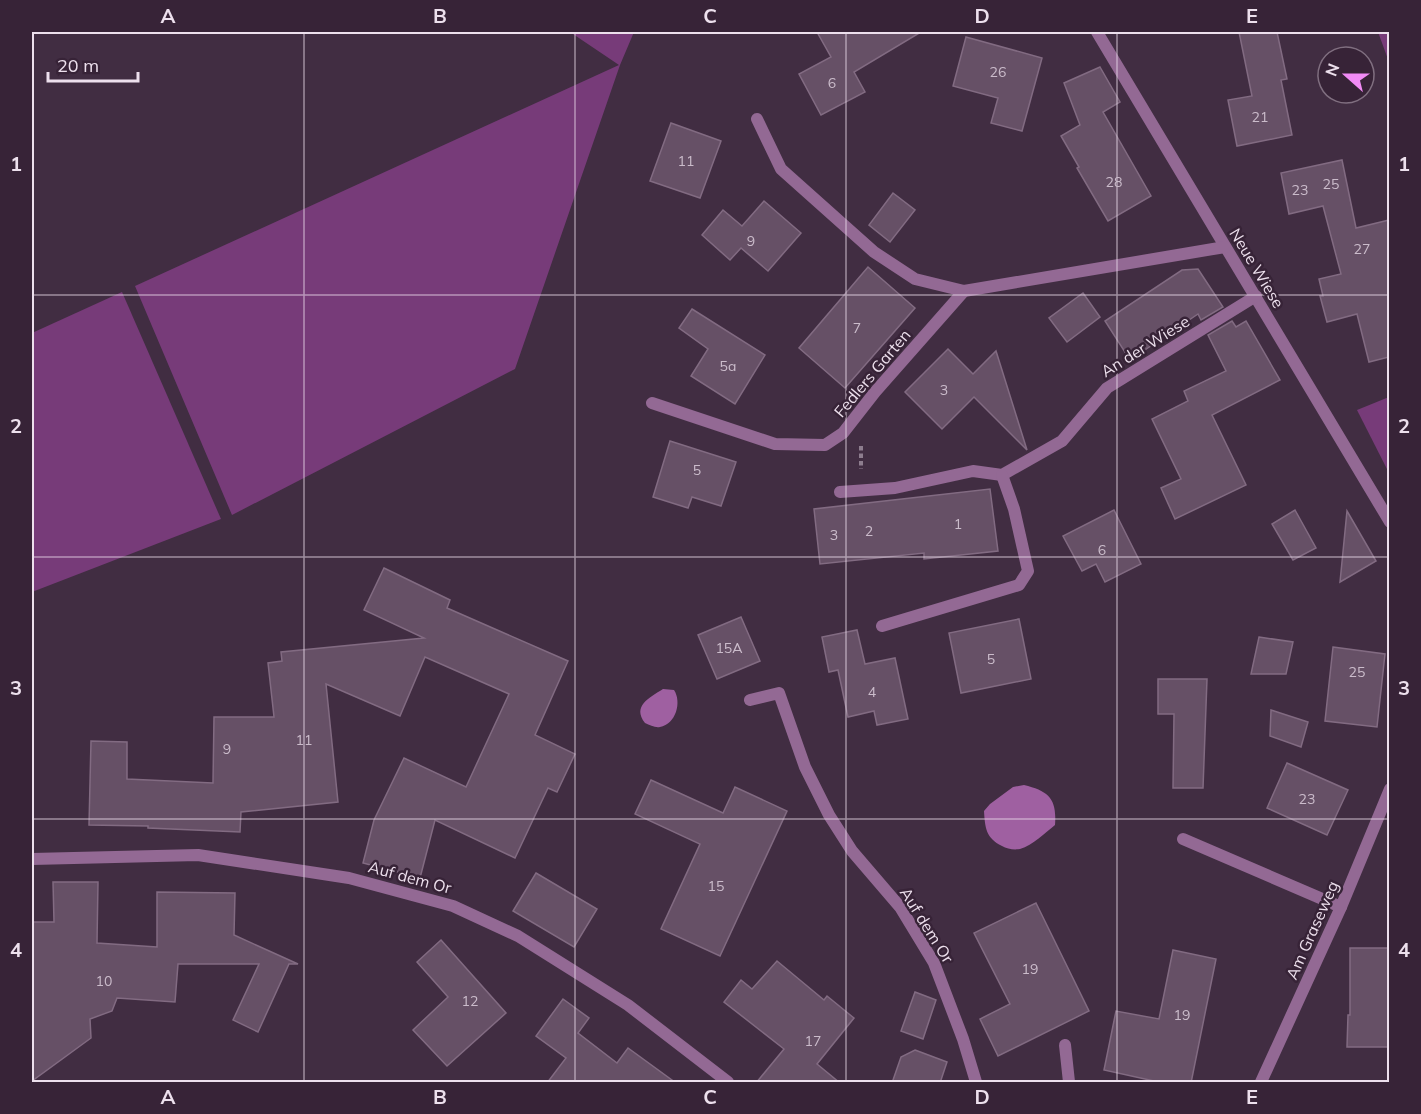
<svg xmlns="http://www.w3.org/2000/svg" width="1421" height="1114" viewBox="0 0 1421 1114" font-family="Mulish,sans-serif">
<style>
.green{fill:#773b79}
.water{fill:#9f60a1}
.building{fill:#665066;stroke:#826b82;stroke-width:1.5}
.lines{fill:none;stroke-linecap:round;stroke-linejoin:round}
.path{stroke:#8d7d8e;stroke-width:4;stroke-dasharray:4.5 3;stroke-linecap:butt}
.lane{stroke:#936994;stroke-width:12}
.street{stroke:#936994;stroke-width:12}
.grid{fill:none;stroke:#ede0ed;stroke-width:1.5;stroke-opacity:0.55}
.labels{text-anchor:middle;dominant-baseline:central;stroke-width:5;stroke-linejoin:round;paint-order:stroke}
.number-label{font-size:14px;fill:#cbbccb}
.street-label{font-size:16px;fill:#ede0ed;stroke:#372337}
.neatline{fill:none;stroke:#ede0ed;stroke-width:2}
.grid-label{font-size:20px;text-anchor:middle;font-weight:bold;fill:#ede0ed}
</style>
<rect width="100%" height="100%" fill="#412d42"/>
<g class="green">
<polygon points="570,32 634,32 620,65 515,369 232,515 135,286 619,65"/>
<polygon points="1378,32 1389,32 1389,63 1389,62"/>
<polygon points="122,292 221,519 32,592 32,333"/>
<polygon points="1389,397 1390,397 1389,473 1357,410"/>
</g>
<g class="water">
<path d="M663,689L674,690C682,702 676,724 660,727C655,728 650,725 645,723C632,706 649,698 663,689Z"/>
<path d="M1024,785C1049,791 1057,799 1055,825C1045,833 1033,845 1020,849C1014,850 1007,849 1002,846C986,838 985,828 984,811L990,804L1013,787Z"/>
</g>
<g class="building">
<polygon points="817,32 921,32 854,72 865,92 821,115 799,74 831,57"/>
<polygon points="1239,32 1277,32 1287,79 1281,80 1292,135 1237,146 1228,100 1252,96"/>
<polygon points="966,37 1042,58 1022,131 991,123 998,98 953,86"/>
<polygon points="1100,67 1120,102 1103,112 1151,196 1108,221 1077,168 1079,167 1061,136 1080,125 1064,83"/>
<polygon points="671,123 721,141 700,198 650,181"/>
<polygon points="1342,160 1356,228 1389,220 1389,357 1369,362 1357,314 1327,322 1320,296 1323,296 1319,279 1341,274 1323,206 1289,214 1281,173"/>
<polygon points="893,193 915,210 890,242 869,225"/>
<polygon points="764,201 801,233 768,271 741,248 730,260 702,235 723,210 742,226"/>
<polygon points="868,267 915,308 845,388 799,348"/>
<polygon points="1198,269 1223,307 1201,320 1198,314 1130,360 1105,321 1182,270"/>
<polygon points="1083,293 1100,317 1067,342 1049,318"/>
<polygon points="692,309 765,355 735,404 691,376 708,349 679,328"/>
<polygon points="1232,321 1236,327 1246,321 1280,380 1212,415 1246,485 1175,519 1161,488 1181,479 1152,419 1188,401 1184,391 1226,371 1208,335"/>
<polygon points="948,349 973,374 996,351 1027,450 974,397 942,429 905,392"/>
<polygon points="670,441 736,462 721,506 692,497 688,508 653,497"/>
<polygon points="990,489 998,551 924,559 924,553 820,564 814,509"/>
<polygon points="1114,510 1141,564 1105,582 1096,564 1082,571 1063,536"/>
<polygon points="1295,510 1316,548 1293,560 1272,524"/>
<polygon points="1347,511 1376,561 1340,582"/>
<polygon points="384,568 450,600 447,608 568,661 535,735 575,754 557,792 548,788 515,858 435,820 420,878 363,863 374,820 404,758 466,787 509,694 425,657 400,716 326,684 338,802 241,812 240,832 148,828 148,826 89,825 91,741 127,742 127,779 213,783 214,717 274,717 268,663 282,661 281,652 424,638 364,610"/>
<polygon points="741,617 760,661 717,679 698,635"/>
<polygon points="1019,619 1031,679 961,693 949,633"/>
<polygon points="857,630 865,664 895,658 908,719 877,725 874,711 848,717 838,670 829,672 822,637"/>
<polygon points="1259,637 1293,642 1286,674 1251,674"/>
<polygon points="1333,647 1385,654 1377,727 1325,721"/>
<polygon points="1158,679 1207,679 1203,788 1173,788 1174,714 1158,714"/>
<polygon points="1271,710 1308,722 1301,747 1270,736"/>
<polygon points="1287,763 1348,790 1327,835 1267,808"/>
<polygon points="651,780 723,813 735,787 787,811 720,956 661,929 700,844 635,814"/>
<polygon points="536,873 597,909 574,947 513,911"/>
<polygon points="53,882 98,882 97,943 157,947 157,892 235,893 234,935 298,964 289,964 258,1032 233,1020 259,964 178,964 175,1002 117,998 112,1011 90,1019 91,1038 32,1081 32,922 54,922"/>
<polygon points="1036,903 1089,1011 998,1056 980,1019 1010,1004 974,933"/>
<polygon points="441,940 506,1013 447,1066 413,1030 448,997 417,962"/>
<polygon points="1350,948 1389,948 1389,1047 1347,1047 1348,1015 1350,1015"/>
<polygon points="1173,950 1216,959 1191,1083 1163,1083 1104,1070 1116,1011 1159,1019"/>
<polygon points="777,961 824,1000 827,996 854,1018 817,1064 840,1083 756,1083 784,1049 724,1002 741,980 752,989"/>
<polygon points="915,992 936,1000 923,1039 901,1031"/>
<polygon points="563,999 589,1018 578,1033 617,1063 628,1048 676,1083 547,1083 566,1058 536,1036"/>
<polygon points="915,1050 947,1062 940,1083 892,1083 901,1057"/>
</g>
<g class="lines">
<polyline class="path" points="861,446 861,469"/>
<g class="lane">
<polyline points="1183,839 1341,907"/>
<polyline points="1065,1045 1069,1082"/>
</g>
<g class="street">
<polyline points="1097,32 1390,522"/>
<polyline points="757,119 781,169 874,252 915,279 964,291 1225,247"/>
<polyline points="652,403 775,444 825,445 843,433 875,392 964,291"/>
<polyline points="840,492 895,488 973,471 1002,475 1062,441 1107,388 1256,296"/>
<polyline points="882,626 1019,585 1028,571 1014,509 1002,475"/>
<polyline points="750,700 779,693 805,767 829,815 852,851 900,907 934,963 963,1039 976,1082"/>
<polyline points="32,859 198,855 349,878 453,906 518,936 628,1005 728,1082"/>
<polyline points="1261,1082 1341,907 1390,789"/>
</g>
</g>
<path class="grid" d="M304,32V1082M575,32V1082M846,32V1082M1117,32V1082M32,295H1390M32,557H1390M32,819H1390"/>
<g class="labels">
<g class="number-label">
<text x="998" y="72">26</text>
<text x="832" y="83">6</text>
<text x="1260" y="117">21</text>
<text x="686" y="161">11</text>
<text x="1114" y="182">28</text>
<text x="1331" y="184">25</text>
<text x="1300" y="190">23</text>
<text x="751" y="241">9</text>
<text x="1362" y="249">27</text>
<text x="857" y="328">7</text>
<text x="728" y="366">5a</text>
<text x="944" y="390">3</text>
<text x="697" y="470">5</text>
<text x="958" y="524">1</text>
<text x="869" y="531">2</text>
<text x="834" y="535">3</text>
<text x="1102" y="550">6</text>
<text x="729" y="648">15A</text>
<text x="991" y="659">5</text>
<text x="1357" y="672">25</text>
<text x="872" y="692">4</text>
<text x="304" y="740">11</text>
<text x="227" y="749">9</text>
<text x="1307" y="799">23</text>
<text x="716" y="886">15</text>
<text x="1030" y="969">19</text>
<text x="104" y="981">10</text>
<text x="470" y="1001">12</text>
<text x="1182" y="1015">19</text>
<text x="813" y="1041">17</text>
</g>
<g class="street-label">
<text transform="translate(1257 268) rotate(59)">Neue Wiese</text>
<text transform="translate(1145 346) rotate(-32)">An der Wiese</text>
<text transform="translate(872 373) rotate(-50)">Fedlers Garten</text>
<text transform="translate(410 877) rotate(15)">Auf dem Or</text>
<text transform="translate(927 925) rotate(58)">Auf dem Or</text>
<text transform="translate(1312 930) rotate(-66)">Am Graseweg</text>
</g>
</g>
<rect width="1421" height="1114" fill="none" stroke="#372337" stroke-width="66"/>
<g transform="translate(1346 75) rotate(291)"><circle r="28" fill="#372337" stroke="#806f80" stroke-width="1.5"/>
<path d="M0-4.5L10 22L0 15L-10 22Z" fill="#f18bf5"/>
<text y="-9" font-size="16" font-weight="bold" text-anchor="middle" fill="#ede0ed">N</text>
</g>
<path d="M48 72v9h90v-9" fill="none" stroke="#ede0ed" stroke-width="3"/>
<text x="57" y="72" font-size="18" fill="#ede0ed" stroke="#372337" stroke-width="4.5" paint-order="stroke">20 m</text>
<rect x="33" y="33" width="1355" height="1048" class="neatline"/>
<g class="grid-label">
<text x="168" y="23">A</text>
<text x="440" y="23">B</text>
<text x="710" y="23">C</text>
<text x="982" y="23">D</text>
<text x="1252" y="23">E</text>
<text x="16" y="171">1</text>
<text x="1404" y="171">1</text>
<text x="16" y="433">2</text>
<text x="1404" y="433">2</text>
<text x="16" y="695">3</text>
<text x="1404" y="695">3</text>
<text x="16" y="957">4</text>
<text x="1404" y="957">4</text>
<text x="168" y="1104">A</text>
<text x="440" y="1104">B</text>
<text x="710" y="1104">C</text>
<text x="982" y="1104">D</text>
<text x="1252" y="1104">E</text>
</g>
</svg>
